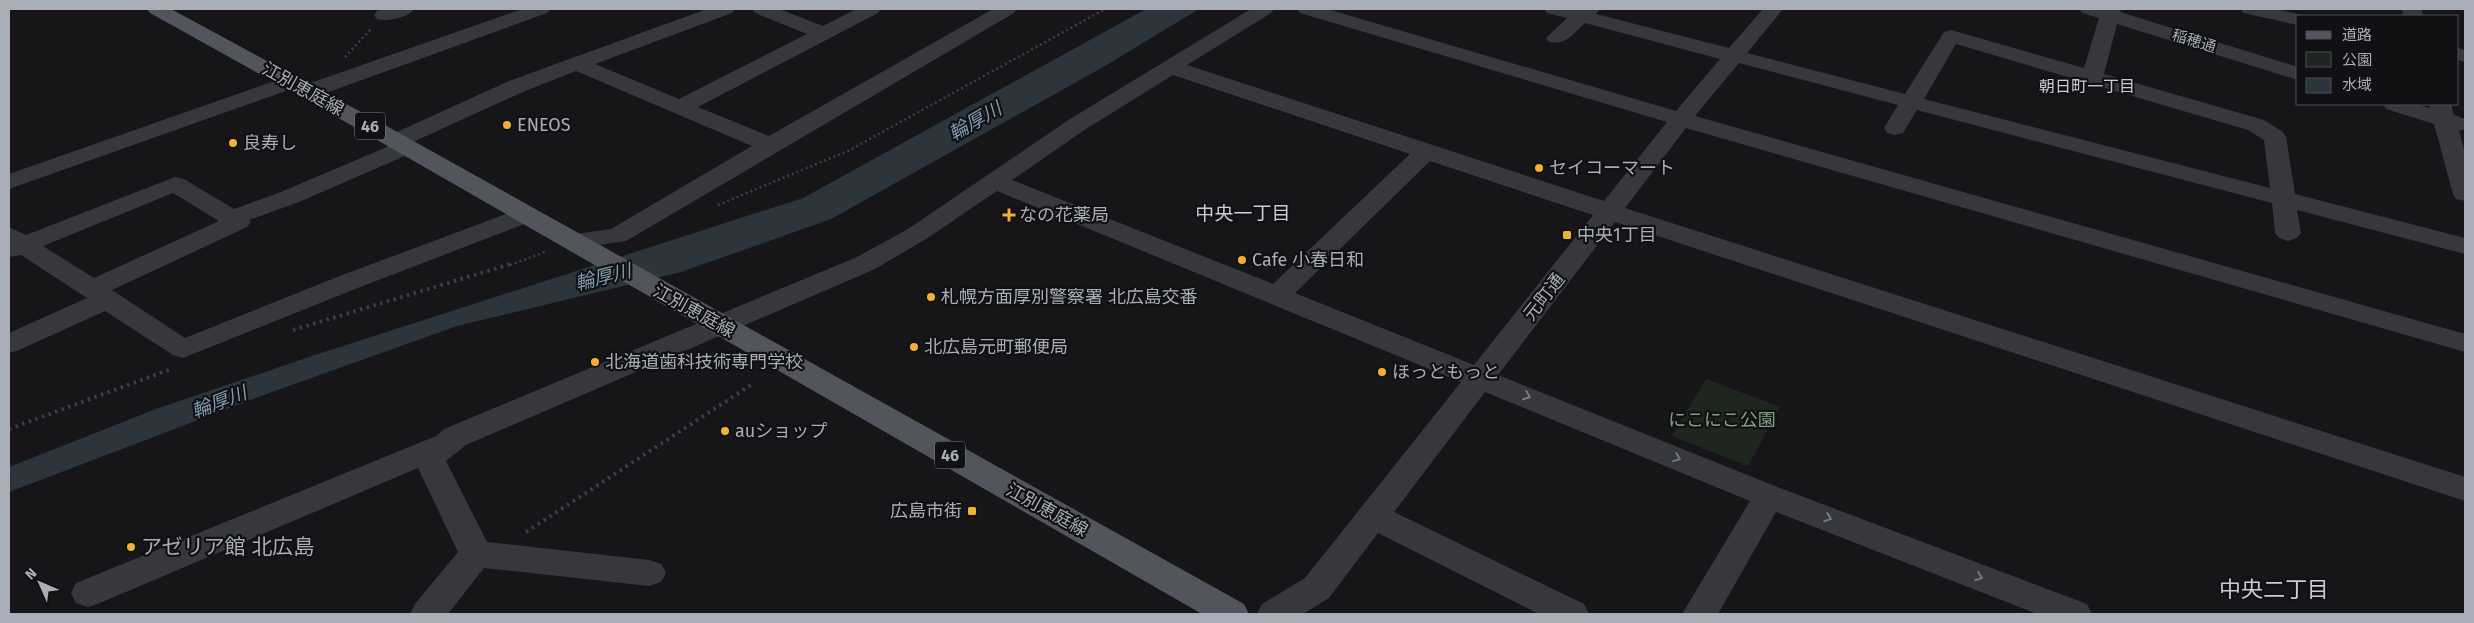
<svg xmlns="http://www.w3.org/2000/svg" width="2474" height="623" viewBox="0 0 2474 623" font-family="'Fira Sans','Noto Sans JP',sans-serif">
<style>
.green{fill:#1e261f}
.water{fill:#2c353c}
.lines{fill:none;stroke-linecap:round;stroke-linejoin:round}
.path-far1{stroke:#3d3f44;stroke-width:2.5;stroke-dasharray:2 3;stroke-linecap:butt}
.path{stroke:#3d3f44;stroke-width:4;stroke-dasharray:2.5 4.5;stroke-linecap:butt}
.minor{fill:#37383d;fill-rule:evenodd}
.major{fill:#53555c;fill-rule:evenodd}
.oneway{stroke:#757881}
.poi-dot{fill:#f2b134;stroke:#111113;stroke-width:2}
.labels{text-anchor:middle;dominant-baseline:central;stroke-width:4.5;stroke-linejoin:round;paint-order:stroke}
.far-street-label{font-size:15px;fill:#a8adb8;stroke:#111113}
.far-neighbourhood-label{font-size:16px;fill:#c9ccd4;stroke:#111113}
.shield{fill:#111113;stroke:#7b7e86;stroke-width:1}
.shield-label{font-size:16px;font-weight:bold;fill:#a8adb8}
.street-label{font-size:18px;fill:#a8adb8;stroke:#111113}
.poi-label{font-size:18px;fill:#a8adb8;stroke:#111113;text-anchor:start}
.park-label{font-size:18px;fill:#7fa381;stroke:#111113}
.water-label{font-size:19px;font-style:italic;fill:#7f9bb3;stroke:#111113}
.neighbourhood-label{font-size:19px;fill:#c9ccd4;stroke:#111113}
.near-poi-label{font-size:21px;fill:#a8adb8;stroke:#111113;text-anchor:start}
.near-neighbourhood-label{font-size:22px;fill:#c9ccd4;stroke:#111113}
</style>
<rect width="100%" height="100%" fill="#161618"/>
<polygon class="green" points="1706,379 1780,407 1748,466 1672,436"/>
<polygon class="water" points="1146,9 1199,9 1105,66 831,219 681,272 457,326 272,392 9,492 9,467 156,409 315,355 803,198"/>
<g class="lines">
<g class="path-far1">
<polyline points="345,57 372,28"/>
<polyline points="718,205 850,150 1105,9"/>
<polyline points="510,265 545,252"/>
</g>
<g class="path">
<polyline points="293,330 514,263"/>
<polyline points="9,429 171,369"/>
<polyline points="526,532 754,383"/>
</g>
<g class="minor">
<path d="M384,9H414C408,18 387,22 377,19L374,15L377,11Z"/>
<polygon points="522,9 550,9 547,13 315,97 307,99 299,97 296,92 299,87"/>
<path d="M707,9H735L732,13L595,64L679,99L807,34L755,13L752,9H779L823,26L856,9H881L878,13L698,107L769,136L993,9H1017L1014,13L626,241L571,249L562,246L558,241L562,236L611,229L752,146L576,71L525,91L413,142L418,147L414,152L299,202L249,220L251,222L247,227L112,290L185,338L337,277L517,210L526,208L535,210L538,215L535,220L355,289L183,358L173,355L105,311L19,350L9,353V333L87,298L21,255L9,257V227L26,235L175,177L184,179L234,209L281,192L389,146L384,141L388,136L509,81ZM173,193L219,221L94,278L43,246Z"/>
<path d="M1251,9H1274L1271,13L1187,65L1604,201L1667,122L1300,13L1297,9H1327L1676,111L1720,59L1585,23C1574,33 1565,46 1549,42L1546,38L1567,18L1547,13L1544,9H1600L1596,14L1729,48L1763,9H1783L1747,53L1905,94L1944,32L1951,30L2084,68L2099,18L2082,13L2079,9H2121L2120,12L2298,67V80L2117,24L2104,74L2264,120L2283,132L2286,137L2295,194L2465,238V254L2297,210L2301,233L2297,238L2288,241L2279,238L2275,233L2272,203L1917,110L1903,133L1895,135L1887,133L1884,128L1898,105L1739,63L1695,116L2465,334V352L1686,128L1625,208L2465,477V501L1615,222L1498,375L1780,488L2087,604L2092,614H2037L1776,512L1718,614H1682L1750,501L1485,392L1394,512L1584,604L1589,614H1539L1378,533L1329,598L1303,614H1257L1262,604L1305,578L1461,382L997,191L926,239L875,269L466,445L446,461L487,542L649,560L661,564L666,573L661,582L649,586L484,568L448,614H410L415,604L458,552L418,468L100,603L88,607L76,603L71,593L76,583L436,436L444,429L857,257L908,229L1070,119ZM1956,44L2248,130L2264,140L2270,188L1924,99ZM1173,75L1410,154L1273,284L1012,180L1086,129ZM1430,161L1593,215L1474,365L1295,293Z"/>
<polygon points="2240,9 2277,9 2306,16 2298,16 2298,25 2243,13"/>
<polygon points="2402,9 2422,9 2423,16 2403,16"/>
<polygon points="2458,48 2465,50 2465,62 2458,60"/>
<polygon points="289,76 297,77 300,82 297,87 9,189 9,174"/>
<polygon points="2383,104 2416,104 2430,108 2429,104 2451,104 2454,115 2465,119 2465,129 2459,131 2465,153 2465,201 2456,199 2453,194 2434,124 2386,109"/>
</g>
<polygon class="major" points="147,9 171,9 374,119 1244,604 1249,614 1202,614 358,129 150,13"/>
</g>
<defs><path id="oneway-chevron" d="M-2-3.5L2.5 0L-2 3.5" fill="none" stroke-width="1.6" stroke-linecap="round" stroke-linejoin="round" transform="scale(1.25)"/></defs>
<g class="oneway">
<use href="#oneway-chevron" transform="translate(1527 396) rotate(22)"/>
<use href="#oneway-chevron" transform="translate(1677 458) rotate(22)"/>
<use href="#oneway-chevron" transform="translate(1828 518) rotate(21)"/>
<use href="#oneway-chevron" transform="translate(1979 577) rotate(21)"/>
</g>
<g class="poi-dot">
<circle cx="507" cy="125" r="5"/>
<circle cx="233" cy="143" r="5"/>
<circle cx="1539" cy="168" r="5"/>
<path d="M1006.5 207.5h5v5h5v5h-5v5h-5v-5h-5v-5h5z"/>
<rect x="1562" y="230" width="10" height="10" rx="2.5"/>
<circle cx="1242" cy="260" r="5"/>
<circle cx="931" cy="297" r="5"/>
<circle cx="914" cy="347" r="5"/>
<circle cx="595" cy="362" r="5"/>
<circle cx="1382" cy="372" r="5"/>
<circle cx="725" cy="431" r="5"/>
<rect x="967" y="506" width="10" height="10" rx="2.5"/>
<circle cx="131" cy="547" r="5"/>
</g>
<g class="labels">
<g class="far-street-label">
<text transform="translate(2194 41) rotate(17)">稲穂通</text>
</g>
<g class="far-neighbourhood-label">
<text x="2087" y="86">朝日町一丁目</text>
</g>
<g class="shield">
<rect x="355" y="112.5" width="30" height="27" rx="4"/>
<rect x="935" y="441.5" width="30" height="27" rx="4"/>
</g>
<g class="shield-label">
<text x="370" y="126">46</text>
<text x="950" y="455">46</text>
</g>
<g class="street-label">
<text transform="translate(303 89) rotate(29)">江別恵庭線</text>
<text transform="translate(1544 297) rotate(-52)">元町通</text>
<text transform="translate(694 311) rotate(29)">江別恵庭線</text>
<text transform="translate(1047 510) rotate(29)">江別恵庭線</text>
</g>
<g class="poi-label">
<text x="517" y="125">ENEOS</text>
<text x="243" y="143">良寿し</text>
<text x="1549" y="168">セイコーマート</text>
<text x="1019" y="215">なの花薬局</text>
<text x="1577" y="235">中央1丁目</text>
<text x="1252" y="260">Cafe 小春日和</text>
<text x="941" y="297">札幌方面厚別警察署 北広島交番</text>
<text x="924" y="347">北広島元町郵便局</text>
<text x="605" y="362">北海道歯科技術専門学校</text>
<text x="1392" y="372">ほっともっと</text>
<text x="735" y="431">auショップ</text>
<text x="962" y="511" text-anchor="end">広島市街</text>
</g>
<g class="park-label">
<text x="1722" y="420">にこにこ公園</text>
</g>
<g class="water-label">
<text transform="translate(975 121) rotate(-30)">輪厚川</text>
<text transform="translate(603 277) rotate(-14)">輪厚川</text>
<text transform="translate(219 402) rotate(-21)">輪厚川</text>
</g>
<g class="neighbourhood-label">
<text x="1243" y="213">中央一丁目</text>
</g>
<g class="near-poi-label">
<text x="141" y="547">アゼリア館 北広島</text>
</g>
<g class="near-neighbourhood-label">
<text x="2274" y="589">中央二丁目</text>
</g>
</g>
<rect width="2474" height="623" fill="none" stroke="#a8adb8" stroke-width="20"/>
<rect x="2296" y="15" width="162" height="90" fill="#111113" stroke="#4d4f55"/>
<rect x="2306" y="31" width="25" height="8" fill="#53555c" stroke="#4d4f55"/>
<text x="2342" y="40" font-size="15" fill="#a8adb8">道路</text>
<rect x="2306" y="52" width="25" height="15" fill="#1e261f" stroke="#4d4f55"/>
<text x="2342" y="65" font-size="15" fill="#a8adb8">公園</text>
<rect x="2306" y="78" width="25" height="15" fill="#2c353c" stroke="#4d4f55"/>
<text x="2342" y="90" font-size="15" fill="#a8adb8">水域</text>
<g transform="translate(40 583) rotate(315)" stroke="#111113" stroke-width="4" paint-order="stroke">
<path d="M0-4L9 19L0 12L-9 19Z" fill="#a8adb8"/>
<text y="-8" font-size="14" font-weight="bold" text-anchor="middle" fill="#a8adb8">N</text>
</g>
</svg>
